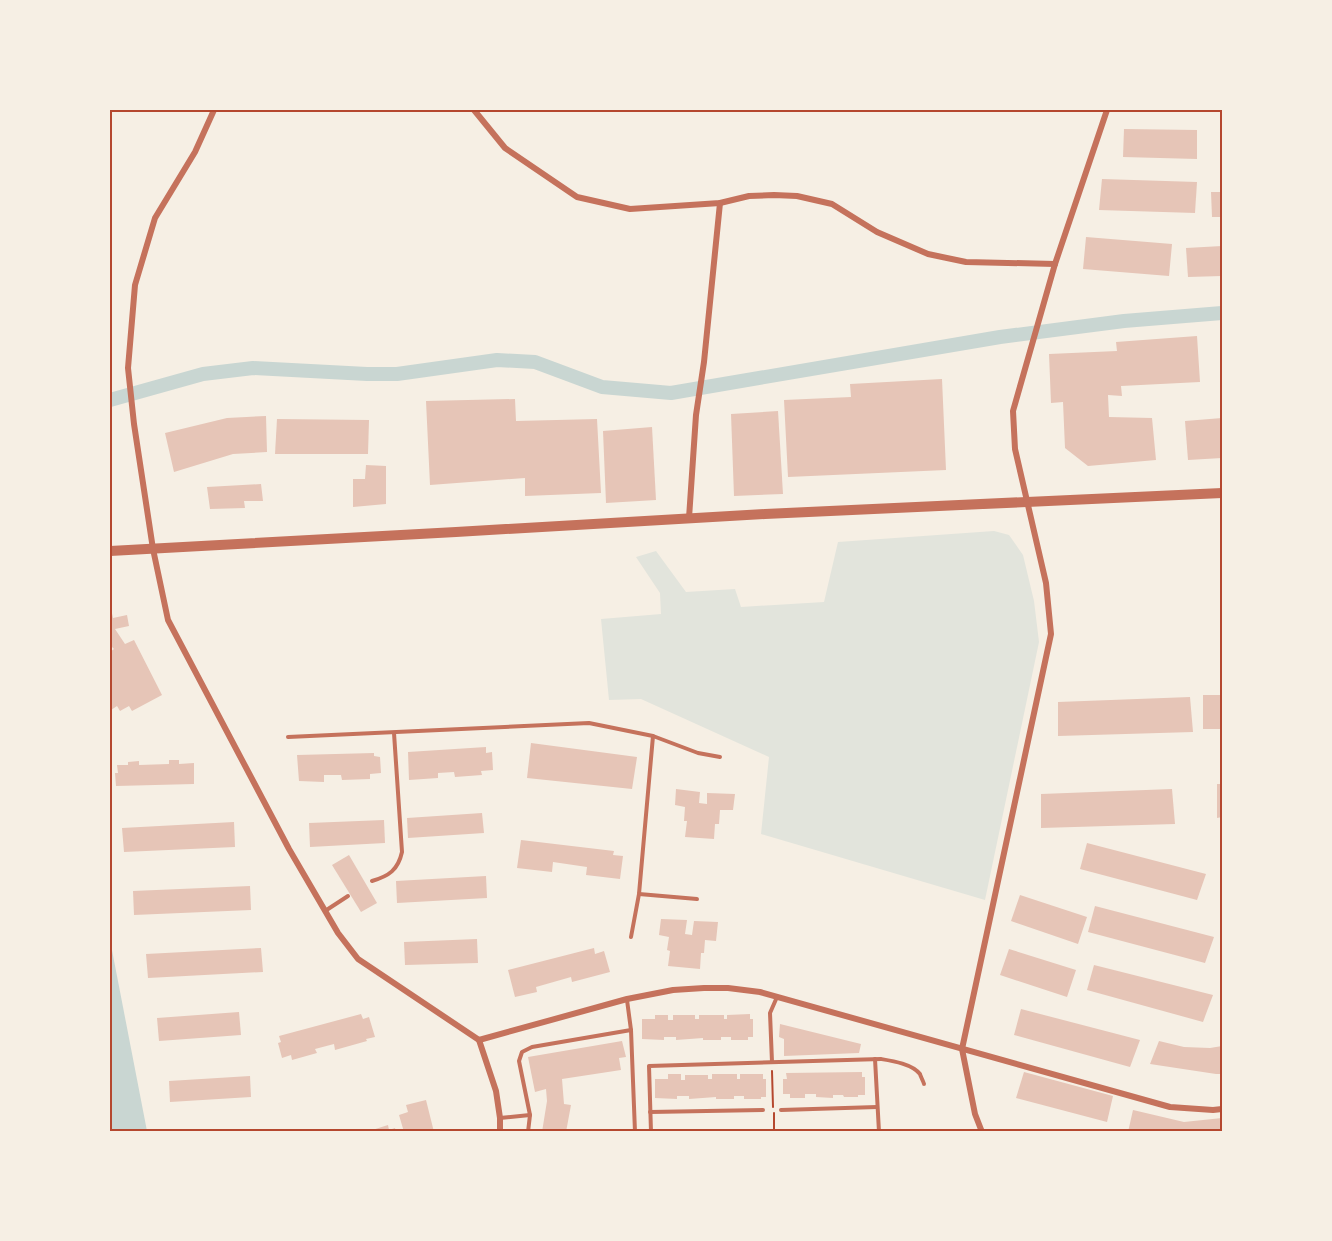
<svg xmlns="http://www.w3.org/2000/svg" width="1332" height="1241" viewBox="0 0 1332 1241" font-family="Montserrat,sans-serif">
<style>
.green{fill:#e2e4dc}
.water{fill:#c9d6d2}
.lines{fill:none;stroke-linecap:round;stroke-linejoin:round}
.canal{stroke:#c9d6d2;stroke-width:14}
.building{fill:#e6c5b7}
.path{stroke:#b5482f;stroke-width:2}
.service{stroke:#c5725c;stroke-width:4}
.minor{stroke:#c5725c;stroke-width:6}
.tertiary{stroke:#c5725c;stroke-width:10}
.neatline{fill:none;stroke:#b5482f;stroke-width:2}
</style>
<rect width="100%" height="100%" fill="#f6efe4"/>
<polygon class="green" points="994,531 1009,535 1023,555 1034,601 1039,642 985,900 761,834 769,757 641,699 609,700 601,619 661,614 660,593 636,557 656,551 686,592 735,589 741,607 824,602 838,542"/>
<polygon class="water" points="110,936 111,945 147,1131 110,1131"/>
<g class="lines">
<polyline class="canal" points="110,400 203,374 253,368 367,374 397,374 497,360 535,362 602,387 671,393 1000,337 1124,321 1222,313"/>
</g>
<g class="building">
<polygon points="1124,129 1197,130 1197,159 1123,157"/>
<polygon points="1102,179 1197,182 1195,213 1099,210"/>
<polygon points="1211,192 1222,192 1222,217 1212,217"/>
<polygon points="1086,237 1172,244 1169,276 1083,269"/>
<polygon points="1222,246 1222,276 1188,277 1186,248"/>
<polygon points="1197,336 1200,382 1121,386 1122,396 1108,395 1109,417 1152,418 1156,460 1088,466 1065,448 1063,402 1051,403 1049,354 1117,351 1116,342"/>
<polygon points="942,379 946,470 788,477 784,400 851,397 850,384"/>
<polygon points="515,399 516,421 597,419 601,493 525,496 525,478 430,485 426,401"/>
<polygon points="778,411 783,494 734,496 731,414"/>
<polygon points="266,416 267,452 233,454 174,472 165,433 227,418"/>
<polygon points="1222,418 1222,458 1188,460 1185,421"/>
<polygon points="277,419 369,420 368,454 275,454"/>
<polygon points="652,427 656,500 606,503 603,431"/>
<polygon points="366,465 386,466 386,504 353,507 353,479 365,479"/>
<polygon points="261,484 263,501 244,501 245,508 210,509 207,487"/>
<polygon points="110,604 113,618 127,615 129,626 115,629 125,644 134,640 162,695 132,711 129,706 120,711 117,706 111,710 110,707 110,652 114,649 110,645"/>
<rect x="1203" y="695" width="19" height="34"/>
<polygon points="1190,697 1193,732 1058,736 1058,702"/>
<polygon points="531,743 637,757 632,789 527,778"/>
<polygon points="486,747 486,753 492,752 493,770 481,771 482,775 455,777 454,772 438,773 438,778 409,780 408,752"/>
<polygon points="374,753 374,756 380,757 381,773 370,774 370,779 342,780 341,775 324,775 324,782 299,781 297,755"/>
<polygon points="169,760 179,760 179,764 194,763 194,784 116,786 115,773 118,773 117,765 128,765 128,762 139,761 139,765 169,764"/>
<polygon points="1217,784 1222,784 1222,817 1217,818"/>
<polygon points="676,789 700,792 699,803 707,804 707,793 735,794 733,810 720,810 719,824 715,824 714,839 685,837 687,821 684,821 685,807 675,805"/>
<polygon points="1172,789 1175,824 1041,828 1041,794"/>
<polygon points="482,813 484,833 408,838 407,818"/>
<polygon points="384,820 385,843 310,847 309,823"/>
<polygon points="234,822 235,847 124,852 122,828"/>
<polygon points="521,840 614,851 613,855 623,856 620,879 586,875 587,867 553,862 552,872 517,868"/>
<polygon points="1087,843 1206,874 1197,900 1080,869"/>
<polygon points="349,855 377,903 361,912 332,865"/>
<polygon points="486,876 487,898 397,903 396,881"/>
<polygon points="250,886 251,910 134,915 133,891"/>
<polygon points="1020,895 1087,917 1078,944 1011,921"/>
<polygon points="1095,906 1214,937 1205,963 1088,932"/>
<polygon points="661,919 687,920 685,934 692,935 694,921 718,922 716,941 705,940 704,953 701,953 700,969 668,966 670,951 667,950 669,937 659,935"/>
<polygon points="477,939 478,963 405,965 404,942"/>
<polygon points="261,948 263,972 148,978 146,954"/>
<polygon points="594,948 595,954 604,951 610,972 572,982 571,977 536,987 537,992 515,997 508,970"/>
<polygon points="1009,949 1076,970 1067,997 1000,975"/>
<polygon points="1094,965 1213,995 1203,1022 1087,990"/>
<polygon points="1021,1009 1140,1040 1130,1067 1014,1035"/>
<polygon points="239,1012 241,1035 159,1041 157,1018"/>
<polygon points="361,1014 363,1019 369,1017 375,1037 366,1039 367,1041 335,1050 334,1044 315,1049 317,1053 292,1060 291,1055 282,1058 278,1043 281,1042 279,1036"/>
<polygon points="750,1014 750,1019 753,1019 753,1037 748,1037 748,1040 731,1040 731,1037 721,1037 721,1040 703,1040 703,1038 676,1040 676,1037 664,1037 664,1040 642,1039 642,1019 655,1019 655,1015 668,1015 668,1020 673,1020 673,1015 695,1015 695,1019 699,1019 699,1015 724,1015 724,1019 727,1019 727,1015"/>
<polygon points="780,1024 861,1044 859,1053 784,1056 784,1039 779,1037"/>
<polygon points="622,1041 626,1057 619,1058 621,1070 562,1079 564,1104 571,1105 566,1132 542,1132 547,1101 546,1089 535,1092 528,1057"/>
<polygon points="1159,1041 1184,1047 1210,1048 1222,1046 1222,1074 1216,1074 1150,1064"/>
<polygon points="862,1072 862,1077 865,1077 865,1095 858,1095 858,1097 844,1097 843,1095 833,1095 833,1098 816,1097 816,1094 805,1094 805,1098 790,1098 790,1094 783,1094 783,1079 787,1079 786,1073"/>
<polygon points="1024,1072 1113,1096 1107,1122 1016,1098"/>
<polygon points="668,1074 681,1074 681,1080 685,1080 685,1075 708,1075 708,1079 712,1079 712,1074 737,1074 737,1079 740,1079 740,1074 763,1074 763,1079 766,1079 766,1097 761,1097 761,1099 744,1099 744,1096 734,1096 734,1099 716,1099 716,1097 689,1099 689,1096 677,1096 677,1099 655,1098 655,1079 668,1079"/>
<polygon points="250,1076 251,1097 170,1102 169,1081"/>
<polygon points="426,1100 434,1132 404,1132 399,1115 408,1112 406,1105"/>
<polygon points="1133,1110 1184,1122 1222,1118 1222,1132 1128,1132"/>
<polygon points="388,1125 389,1130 395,1128 396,1132 366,1132"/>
<rect x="806" y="1129" width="59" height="3"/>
</g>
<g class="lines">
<g class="path">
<polyline points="772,1071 773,1107"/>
<polyline points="774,1113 774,1132"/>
</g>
<g class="service">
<polyline points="653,736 698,753 720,757"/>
<polyline points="288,737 589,723 653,736 639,894 631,937"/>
<path d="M372,881C389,876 398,870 402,852L394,733"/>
<polyline points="639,894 697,899"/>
<polyline points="325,911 348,896"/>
<polyline points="627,1000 631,1030 635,1132"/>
<polyline points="875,1059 879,1132"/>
<polyline points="772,1062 770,1013 777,997"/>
<polyline points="781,1110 877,1107"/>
<polyline points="650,1112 763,1110"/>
<polyline points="500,1118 530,1115"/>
<polyline points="528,1132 530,1115 519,1061 522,1052 532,1047 631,1030"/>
<path d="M651,1132L649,1066L881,1059C893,1061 912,1064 920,1074C920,1075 924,1083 924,1084"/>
</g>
<g class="minor">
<polyline points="214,110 195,152 155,218 135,285 128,368 134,424 153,549 168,620 289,849 338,933 358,959 479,1040 496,1091 500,1118 500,1132"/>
<polyline points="474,110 505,148 577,197 630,209 720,203 749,196 774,195 797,196 832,204 877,232 928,254 966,262 1055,264"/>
<polyline points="689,518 696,415 704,362 720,203"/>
<polyline points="479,1040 627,999 673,990 704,988 728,988 760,992 1170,1107 1213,1110 1222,1109"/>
<polyline points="982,1132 975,1114 962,1049 1051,634 1046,583 1015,449 1013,411 1055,264 1107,110"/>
</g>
<polyline class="tertiary" points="110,551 456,532 765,514 1222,493"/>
</g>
<rect width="1332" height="1241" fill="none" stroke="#f6efe4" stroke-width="222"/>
<rect x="111" y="111" width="1110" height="1019" class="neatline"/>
</svg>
